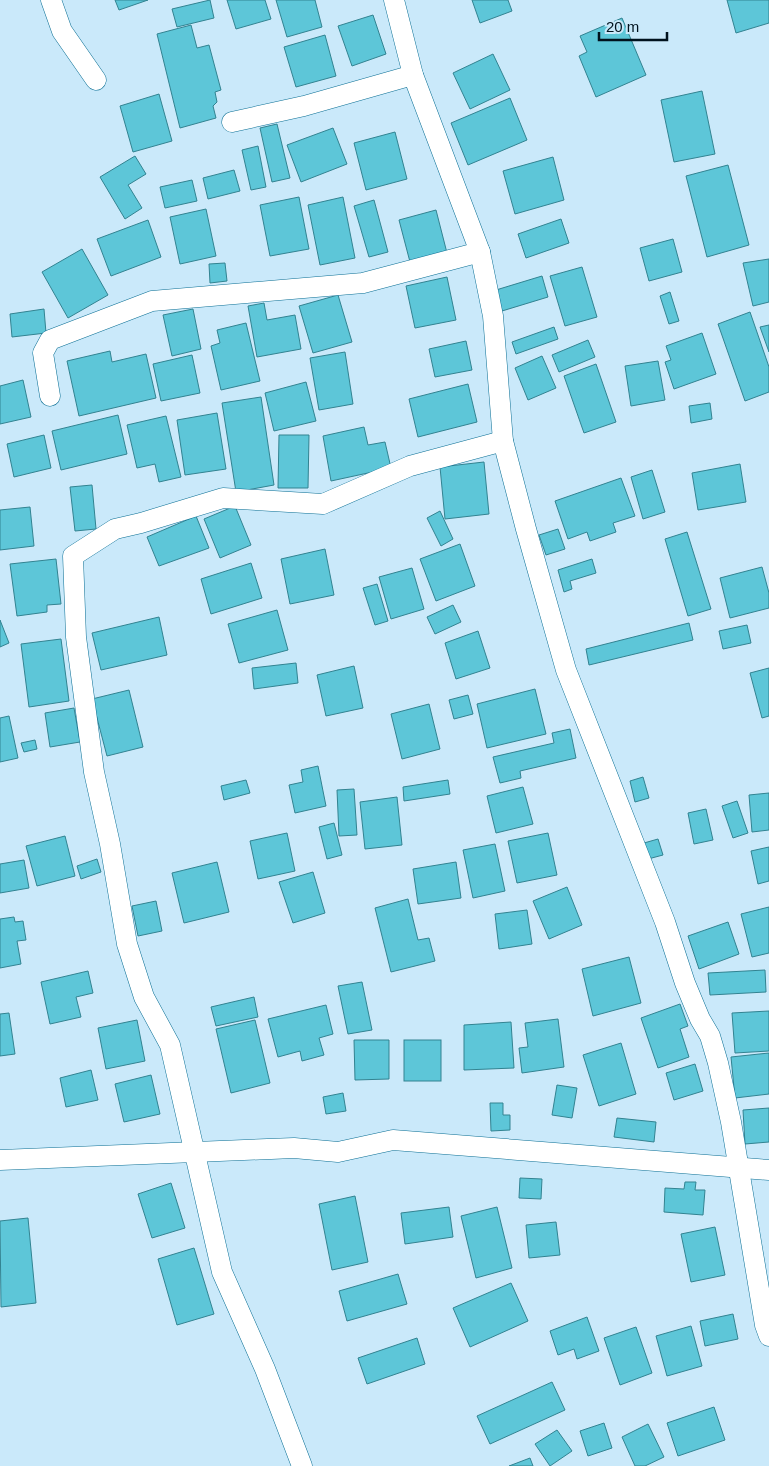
<svg xmlns="http://www.w3.org/2000/svg" width="769" height="1466" viewBox="0 0 769 1466" font-family="Helvetica,sans-serif">
<style>
.building{fill:#5dc6d8;stroke:#328391}
.lines{fill:none;stroke-linecap:round;stroke-linejoin:round}
.minor-casing{stroke:#0c7095;stroke-width:21}
.minor{stroke:#fff;stroke-width:20}
</style>
<rect width="100%" height="100%" fill="#cae9fa"/>
<g class="building">
<polygon points="115,0 148,0 119,10"/>
<polygon points="210,0 214,18 177,27 172,9"/>
<polygon points="227,0 265,0 271,19 236,29"/>
<polygon points="276,0 315,0 322,27 287,37"/>
<polygon points="472,0 508,0 512,11 480,23"/>
<polygon points="727,0 769,0 769,23 736,33"/>
<polygon points="373,15 386,54 352,66 338,26"/>
<polygon points="622,18 646,75 596,97 579,56 587,52 580,36"/>
<polygon points="191,25 197,48 209,45 221,90 215,92 217,102 213,106 216,118 180,128 157,34"/>
<polygon points="325,35 336,76 296,87 284,47"/>
<polygon points="493,54 510,90 470,109 453,73"/>
<polygon points="702,91 715,154 674,162 661,100"/>
<polygon points="159,94 172,141 133,152 120,106"/>
<polygon points="510,98 527,140 468,165 451,123"/>
<polygon points="277,124 290,178 272,182 260,128"/>
<polygon points="333,128 347,164 301,182 287,145"/>
<polygon points="395,132 407,179 366,190 354,143"/>
<polygon points="258,146 266,187 251,190 242,150"/>
<polygon points="135,156 146,174 128,185 142,208 125,219 100,177"/>
<polygon points="553,157 564,200 515,214 503,171"/>
<polygon points="728,165 749,245 707,257 686,176"/>
<polygon points="234,170 240,191 208,199 203,178"/>
<polygon points="192,180 197,201 165,208 160,187"/>
<polygon points="299,197 309,249 270,256 260,205"/>
<polygon points="343,197 355,258 320,265 308,205"/>
<polygon points="374,200 388,252 369,257 354,206"/>
<polygon points="206,209 216,256 180,264 170,217"/>
<polygon points="436,210 447,253 410,262 399,220"/>
<polygon points="561,219 569,243 526,258 518,234"/>
<polygon points="148,220 161,257 111,276 97,239"/>
<polygon points="673,239 682,272 649,281 640,248"/>
<polygon points="82,249 108,295 68,318 42,272"/>
<polygon points="769,259 769,302 753,306 743,263"/>
<polygon points="225,263 227,281 210,283 209,264"/>
<polygon points="582,267 597,317 565,326 550,276"/>
<polygon points="542,276 548,297 502,311 496,290"/>
<polygon points="447,277 456,320 415,328 406,286"/>
<polygon points="670,292 679,321 669,324 660,296"/>
<polygon points="338,295 352,342 313,353 299,306"/>
<polygon points="264,303 267,320 295,315 301,349 257,357 248,306"/>
<polygon points="44,309 46,333 12,337 10,314"/>
<polygon points="193,309 201,349 172,356 163,315"/>
<polygon points="750,312 769,367 769,392 745,401 718,324"/>
<polygon points="246,323 260,381 221,390 211,346 220,343 217,330"/>
<polygon points="769,325 769,352 760,327"/>
<polygon points="554,327 558,339 516,354 512,342"/>
<polygon points="702,333 716,374 674,389 665,362 671,360 666,346"/>
<polygon points="588,340 595,357 559,372 552,355"/>
<polygon points="466,341 472,370 435,377 429,349"/>
<polygon points="110,351 112,362 146,354 156,398 79,416 67,361"/>
<polygon points="345,352 353,404 319,410 310,358"/>
<polygon points="192,355 200,393 161,401 153,364"/>
<polygon points="542,356 556,388 528,400 515,368"/>
<polygon points="658,361 665,400 631,406 625,366"/>
<polygon points="596,364 616,422 584,433 564,376"/>
<polygon points="23,380 31,417 0,424 0,386"/>
<polygon points="306,382 316,421 274,431 265,393"/>
<polygon points="468,384 477,422 418,437 409,399"/>
<polygon points="261,397 274,485 236,492 222,403"/>
<polygon points="710,403 712,419 691,423 689,406"/>
<polygon points="217,413 226,469 185,475 177,420"/>
<polygon points="118,415 127,454 61,470 52,431"/>
<polygon points="166,416 181,477 159,482 155,464 137,468 127,425"/>
<polygon points="364,427 368,445 385,442 391,468 331,481 323,436"/>
<polygon points="44,435 51,468 14,477 7,444"/>
<polygon points="279,435 309,435 308,488 278,488"/>
<polygon points="484,462 489,514 445,519 440,467"/>
<polygon points="740,464 746,502 698,510 692,473"/>
<polygon points="652,470 665,512 643,519 631,477"/>
<polygon points="621,478 635,516 613,523 616,532 590,541 587,532 568,539 555,501"/>
<polygon points="92,485 96,529 75,531 70,487"/>
<polygon points="235,506 251,545 220,558 204,519"/>
<polygon points="30,507 34,546 0,550 0,510"/>
<polygon points="440,511 453,539 441,546 427,518"/>
<polygon points="196,516 209,548 159,566 147,537"/>
<polygon points="558,529 565,549 546,555 539,535"/>
<polygon points="687,532 711,609 688,616 665,539"/>
<polygon points="460,544 475,586 436,601 420,559"/>
<polygon points="325,549 334,595 290,604 281,559"/>
<polygon points="56,559 61,604 47,605 47,612 17,616 10,564"/>
<polygon points="592,559 596,573 570,581 572,589 564,592 558,570"/>
<polygon points="251,563 262,598 211,614 201,579"/>
<polygon points="762,567 769,593 769,608 730,618 720,578"/>
<polygon points="412,568 424,609 391,619 379,577"/>
<polygon points="377,584 388,621 375,625 363,588"/>
<polygon points="453,605 461,622 435,634 427,617"/>
<polygon points="277,610 288,650 239,663 228,624"/>
<polygon points="159,617 167,655 101,670 92,633"/>
<polygon points="0,620 9,643 0,647"/>
<polygon points="689,623 693,640 589,665 586,649"/>
<polygon points="747,625 751,643 723,649 719,631"/>
<polygon points="478,631 490,668 456,679 445,643"/>
<polygon points="61,639 69,701 29,707 21,644"/>
<polygon points="296,663 298,683 254,689 252,668"/>
<polygon points="354,666 363,708 326,716 317,675"/>
<polygon points="769,668 769,716 762,718 750,673"/>
<polygon points="535,689 546,734 487,748 477,704"/>
<polygon points="129,690 143,747 107,756 92,699"/>
<polygon points="468,695 473,714 454,719 449,700"/>
<polygon points="429,704 440,749 402,759 391,714"/>
<polygon points="74,708 80,742 50,747 45,713"/>
<polygon points="9,716 18,758 0,762 0,718"/>
<polygon points="570,729 576,758 520,771 521,778 500,783 493,757 554,743 552,733"/>
<polygon points="35,740 37,749 24,752 21,743"/>
<polygon points="318,766 326,806 295,813 289,785 303,782 301,770"/>
<polygon points="643,777 649,798 635,802 630,781"/>
<polygon points="246,780 250,793 224,800 221,786"/>
<polygon points="448,780 450,794 404,801 403,787"/>
<polygon points="523,787 533,824 496,833 487,796"/>
<polygon points="354,789 357,835 339,836 337,790"/>
<polygon points="769,793 769,830 752,832 749,795"/>
<polygon points="397,797 402,845 365,849 360,802"/>
<polygon points="737,801 748,833 733,838 722,806"/>
<polygon points="706,809 713,840 694,844 688,813"/>
<polygon points="334,823 342,855 327,859 319,827"/>
<polygon points="287,833 295,871 258,879 250,841"/>
<polygon points="548,833 557,875 517,883 508,841"/>
<polygon points="65,836 75,876 37,886 26,846"/>
<polygon points="658,839 663,855 648,859 644,843"/>
<polygon points="495,844 505,891 473,898 463,850"/>
<polygon points="769,847 769,881 758,884 751,851"/>
<polygon points="97,859 101,872 81,879 77,866"/>
<polygon points="24,860 29,888 0,893 0,864"/>
<polygon points="217,862 229,912 184,923 172,873"/>
<polygon points="456,862 461,898 418,904 413,869"/>
<polygon points="313,872 325,913 293,923 279,882"/>
<polygon points="567,887 582,925 549,939 533,901"/>
<polygon points="408,899 418,940 429,938 435,961 391,972 375,908"/>
<polygon points="156,901 162,931 138,936 132,906"/>
<polygon points="769,907 769,953 752,957 741,914"/>
<polygon points="527,910 532,944 499,949 495,914"/>
<polygon points="14,917 15,922 23,921 26,940 17,941 21,964 0,968 0,919"/>
<polygon points="728,922 739,954 699,969 688,936"/>
<polygon points="629,957 641,1003 593,1016 582,969"/>
<polygon points="765,970 766,992 710,995 708,973"/>
<polygon points="88,971 93,993 76,997 81,1017 50,1024 41,982"/>
<polygon points="362,982 372,1030 348,1034 338,986"/>
<polygon points="254,997 258,1017 216,1026 211,1007"/>
<polygon points="680,1004 688,1026 680,1029 689,1057 658,1068 641,1018"/>
<polygon points="326,1005 333,1034 319,1038 324,1055 302,1061 300,1051 278,1057 268,1019"/>
<polygon points="769,1011 769,1051 735,1053 732,1013"/>
<polygon points="9,1013 15,1054 0,1056 0,1014"/>
<polygon points="558,1019 564,1067 522,1073 519,1048 528,1047 525,1023"/>
<polygon points="137,1020 145,1061 106,1069 98,1028"/>
<polygon points="255,1020 270,1083 231,1093 216,1029"/>
<polygon points="511,1022 514,1068 464,1070 464,1025"/>
<polygon points="354,1040 389,1040 389,1079 355,1080"/>
<rect x="404" y="1040" width="37" height="41"/>
<polygon points="621,1043 636,1094 599,1106 583,1055"/>
<polygon points="769,1053 769,1094 735,1098 731,1057"/>
<polygon points="695,1064 703,1091 674,1100 666,1073"/>
<polygon points="91,1070 98,1100 66,1107 60,1078"/>
<polygon points="151,1075 160,1114 124,1122 115,1084"/>
<polygon points="557,1085 577,1088 572,1118 552,1115"/>
<polygon points="343,1093 346,1111 326,1114 323,1097"/>
<polygon points="490,1103 503,1103 503,1115 510,1115 510,1130 491,1131"/>
<polygon points="769,1108 769,1142 745,1144 743,1110"/>
<polygon points="617,1118 656,1122 654,1142 614,1137"/>
<polygon points="520,1178 542,1179 541,1199 519,1198"/>
<polygon points="685,1182 696,1182 695,1190 705,1190 703,1215 664,1212 665,1188 684,1189"/>
<polygon points="171,1183 185,1228 152,1238 138,1194"/>
<polygon points="355,1196 368,1262 332,1270 319,1204"/>
<polygon points="449,1207 453,1237 405,1244 401,1213"/>
<polygon points="497,1207 512,1268 476,1278 461,1216"/>
<polygon points="28,1218 36,1303 1,1307 0,1221"/>
<polygon points="556,1222 560,1255 529,1258 526,1225"/>
<polygon points="715,1227 725,1275 691,1282 681,1234"/>
<polygon points="194,1248 214,1314 177,1325 158,1259"/>
<polygon points="398,1274 407,1304 347,1321 339,1291"/>
<polygon points="511,1283 528,1321 470,1347 453,1308"/>
<polygon points="733,1314 738,1339 705,1346 700,1321"/>
<polygon points="587,1317 599,1351 577,1359 574,1349 558,1355 550,1331"/>
<polygon points="691,1326 702,1366 667,1376 656,1336"/>
<polygon points="636,1327 652,1373 620,1385 604,1338"/>
<polygon points="417,1338 425,1364 367,1384 358,1358"/>
<polygon points="552,1382 565,1410 490,1444 477,1416"/>
<polygon points="714,1407 725,1440 678,1456 667,1423"/>
<polygon points="604,1423 612,1448 588,1456 580,1431"/>
<polygon points="648,1424 664,1457 645,1466 635,1466 622,1437"/>
<polygon points="557,1430 572,1451 550,1466 535,1444"/>
<polygon points="530,1458 533,1466 509,1466"/>
</g>
<g class="lines">
<defs>
<g id="minor">
<polyline points="51,0 62,31 96,80"/>
<polyline points="394,0 413,75 480,252 493,316 503,441 526,529 566,670 665,922 685,983 700,1019 710,1036 718,1063 731,1122 765,1325 769,1336"/>
<polyline points="232,122 304,106 413,75"/>
<polyline points="50,396 43,353 50,340 152,301 363,283 480,252"/>
<polyline points="0,1160 294,1148 338,1152 393,1140 769,1170"/>
<polyline points="302,1466 265,1369 222,1272 170,1045 144,997 127,944 110,844 94,772 76,637 73,556 115,529 141,523 223,498 323,504 410,466 503,441"/>
</g>
</defs>
<use href="#minor" class="minor-casing"/>
<use href="#minor" class="minor"/>
</g>
<path d="M599 32v8h68v-8" fill="none" stroke="#00121d" stroke-width="2.5"/>
<text x="606" y="32" font-size="15" fill="#00121d" stroke="#cae9fa" stroke-width="4" paint-order="stroke">20 m</text>
</svg>
